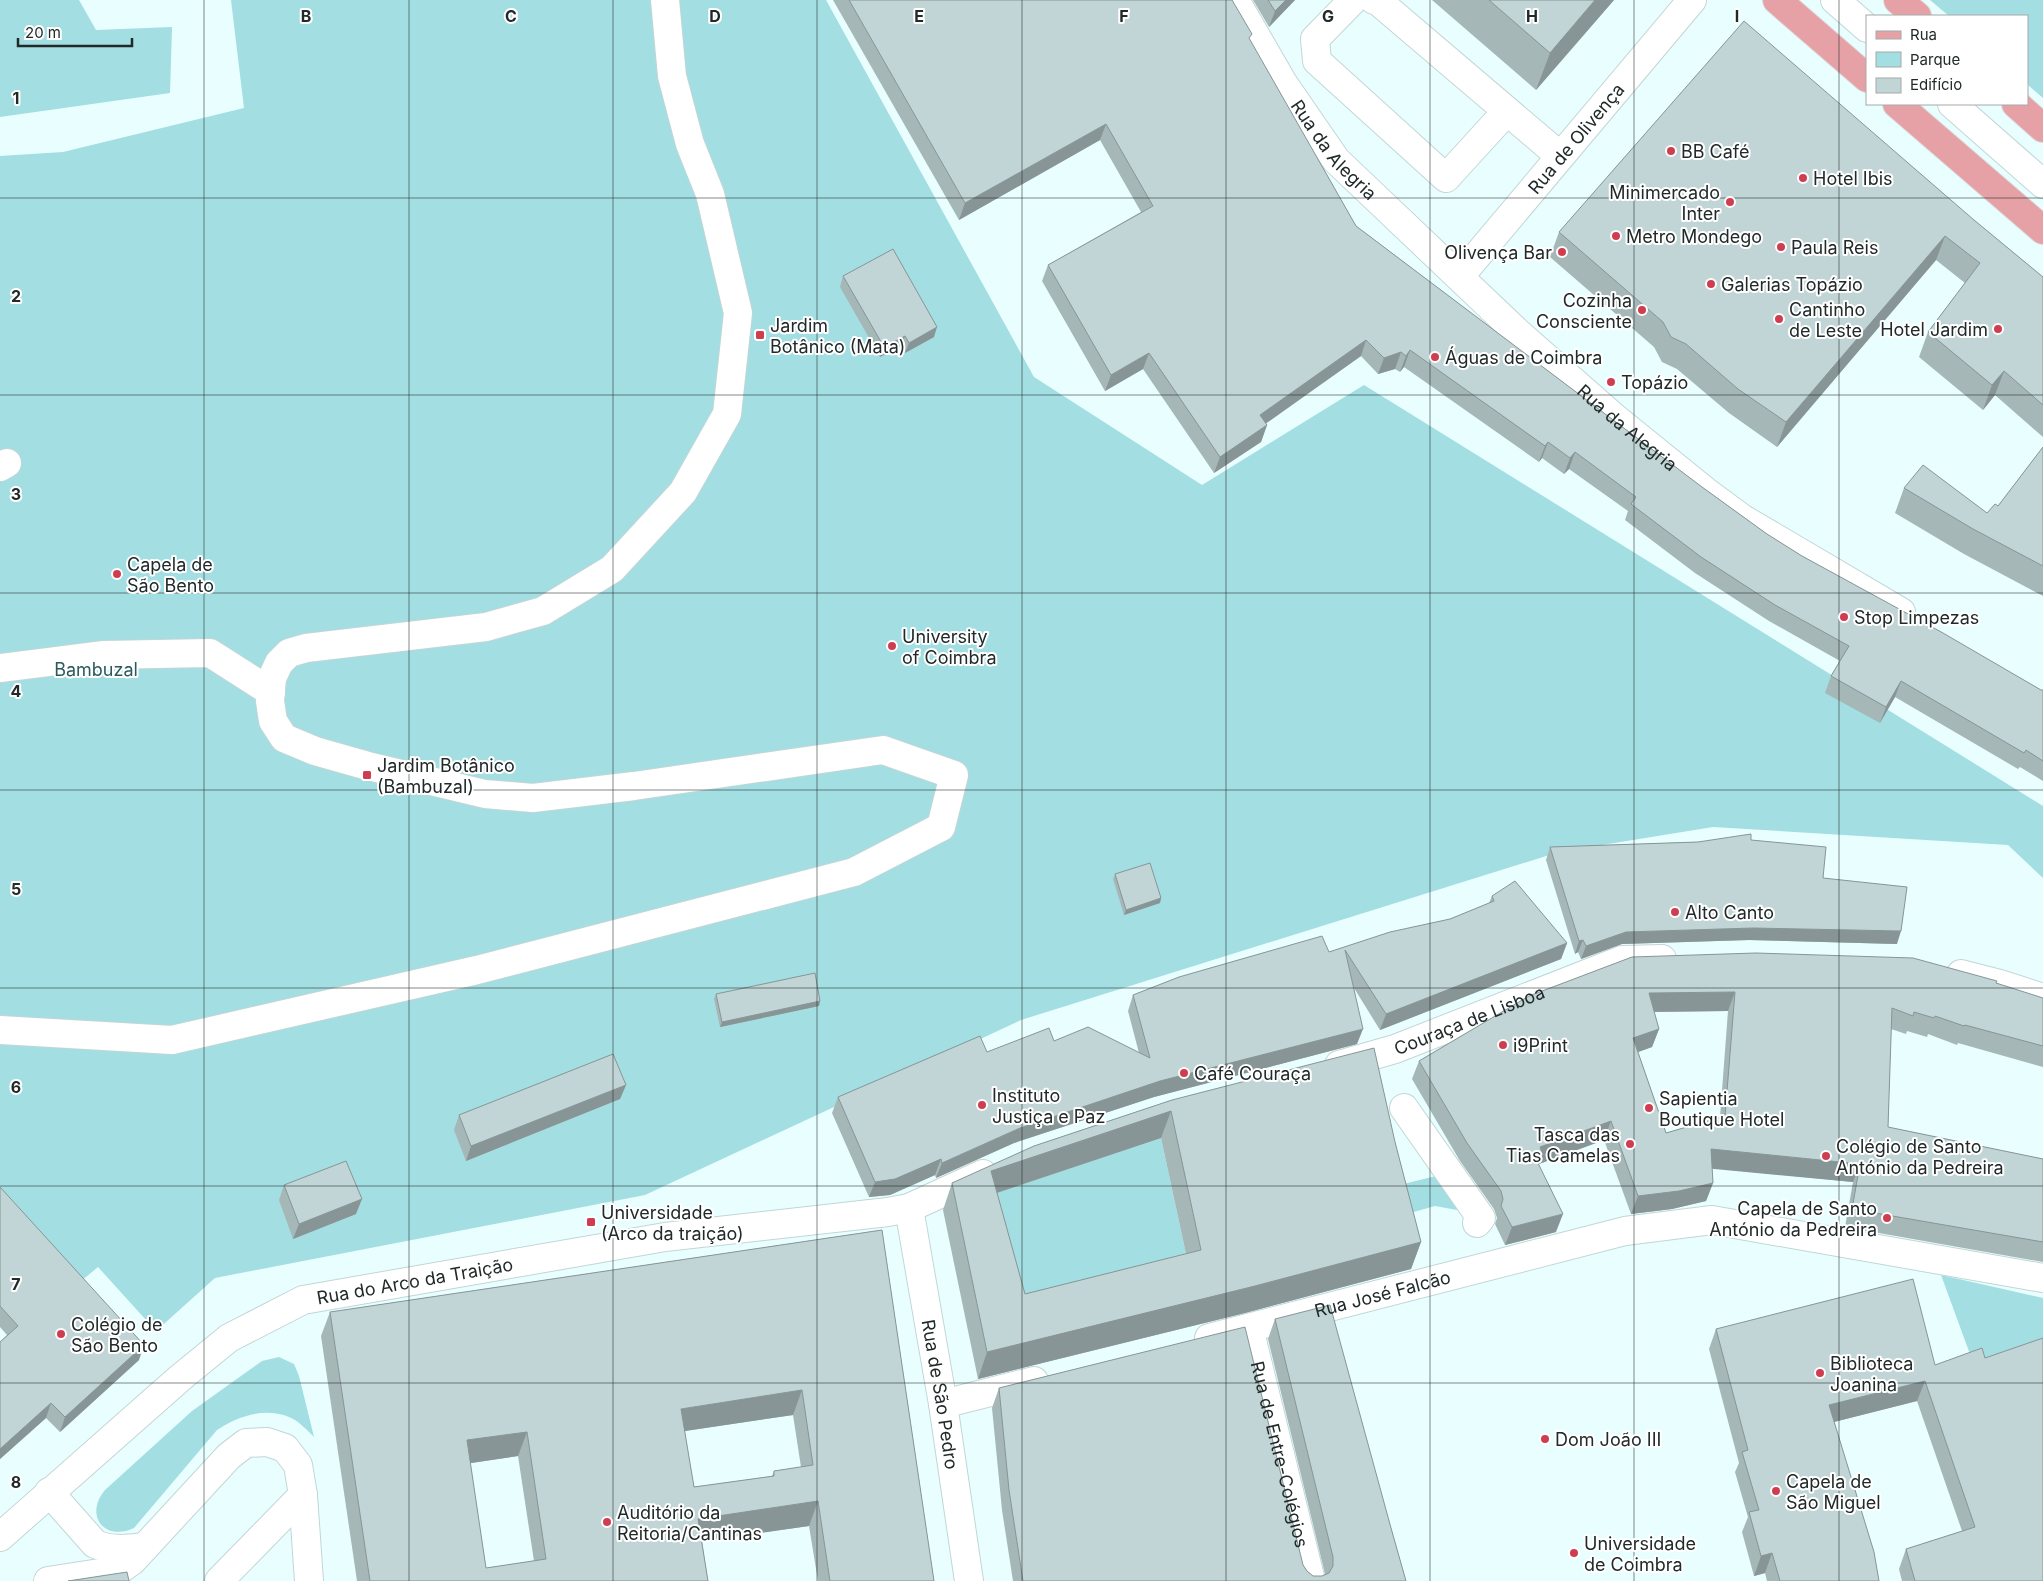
<svg xmlns="http://www.w3.org/2000/svg" width="2043" height="1581" viewBox="0 0 2043 1581" font-family="Inter,sans-serif">
<style>
.green{fill:#a3dee2}
.lines{fill:none;stroke-linecap:round;stroke-linejoin:round}
.minor-casing{stroke:#c2d6d6;stroke-width:30}
.major-casing{stroke:#dbdddd;stroke-width:30}
.minor{stroke:#fff;stroke-width:28}
.major{stroke:#e5a1a6;stroke-width:28}
.wall{fill:#a6b7b8;fill-rule:evenodd}
.shaded-wall{fill:#879596}
.building{fill:#c1d5d6;stroke:#879596;fill-rule:evenodd}
.grid{fill:none;stroke:#212929;stroke-width:1;stroke-opacity:0.55}
.poi-dot{fill:#cf3e50;stroke:#fff;stroke-width:2}
.labels{text-anchor:middle;dominant-baseline:central;stroke-width:4;stroke-linejoin:round;paint-order:stroke}
.street-label{font-size:18px;fill:#212929;stroke:#fff}
.poi-label{font-size:18px;fill:#212929;stroke:#fff;text-anchor:start}
.park-label{font-size:18px;fill:#2c5a5c;stroke:#fff}
.grid-label{font-size:16px;text-anchor:middle;font-weight:bold;fill:#212929;stroke:#fff;stroke-width:4;stroke-linejoin:round;paint-order:stroke}
</style>
<rect width="100%" height="100%" fill="#e9feff"/>
<g class="green">
<polygon points="0,0 79,0 96,30 172,27 170,93 0,117"/>
<polygon points="231,0 826,0 1034,377 1202,485 1364,385 2043,806 2043,878 2008,845 1713,827 1559,852 1021,1020 645,1195 215,1278 156,1331 98,1267 80,1282 0,1194 0,156 63,152 244,108"/>
<polygon points="1930,0 2043,0 2043,98 2027,84 2027,16 1949,16"/>
<polygon points="1161,1138 1191,1277 1016,1321 986,1196"/>
<polygon points="1440,1175 1468,1212 1435,1206 1403,1215 1395,1186"/>
<polygon points="1941,1275 2043,1298 2043,1354 1978,1376"/>
<path d="M279,1357L294,1364L299,1376L314,1437C307,1430 299,1421 289,1417C264,1407 238,1416 217,1430L134,1528C104,1542 84,1515 105,1490L192,1411L262,1361Z"/>
</g>
<g class="lines">
<defs>
<g id="minor">
<path id="s1" d="M1235,0L1283,83L1336,160L1517,332L1616,419L1705,491L1743,519L1901,612"/>
<polyline points="1353,0 1315,39 1317,61 1446,178 1507,111"/>
<polyline points="1374,0 1378,1 1560,156"/>
<polyline points="1835,0 1867,28"/>
<polyline points="1952,104 2043,184"/>
<path id="s2" d="M1460,276L1692,0"/>
<polyline points="0,467 7,463"/>
<polyline points="0,668 104,655 210,653 271,692"/>
<polyline points="1961,974 2000,984 2043,998"/>
<polyline points="0,1030 172,1040 477,970 854,872 941,827 954,775 883,750 634,786 533,798 485,794 368,766 315,751 284,738 273,721 270,701 272,678 279,663 289,653 306,648 486,627 543,611 612,569 683,492 727,414 738,313 710,194 690,144 672,76 665,0"/>
<path id="s3" d="M1339,1065L1395,1049L1622,960L1662,959"/>
<polyline points="1404,1108 1481,1218 1477,1223"/>
<path id="s4" d="M909,1208L943,1404L969,1581"/>
<path id="s5" d="M1249,1328L1311,1581"/>
<path id="s6" d="M1209,1338L1625,1231L1712,1220L2043,1278"/>
<polyline points="943,1404 1034,1381"/>
<path d="M49,1492L95,1544C112,1551 127,1549 145,1547"/>
<path id="s7" d="M0,1537L180,1378L229,1338L303,1300L665,1237L888,1212L909,1208L983,1174"/>
<polyline points="48,1581 119,1570 132,1561 229,1456 246,1443 267,1442 285,1448 298,1465 303,1495 309,1581"/>
<polyline points="219,1581 303,1495"/>
</g>
<g id="major">
<polyline points="1777,0 1867,78"/>
<polyline points="1898,0 1917,16"/>
<polyline points="1897,104 2043,230"/>
<polyline points="2016,104 2043,128"/>
</g>
</defs>
<use href="#minor" class="minor-casing"/>
<use href="#major" class="major-casing"/>
<use href="#minor" class="minor"/>
<use href="#major" class="major"/>
</g>
<g class="wall">
<polygon points="833,0 1232,0 1250,41 1356,226 1702,487 1767,534 1802,556 2041,690 2043,690 2043,781 2020,767 2018,769 1895,697 1880,723 1825,693 1831,676 1840,661 1769,621 1695,573 1625,520 1628,511 1569,469 1564,474 1542,458 1539,462 1404,367 1400,372 1395,369 1378,374 1361,356 1265,423 1267,425 1261,442 1214,473 1143,369 1105,391 1042,281 1048,265 1141,212 1100,140 959,220"/>
<polygon points="1253,0 1295,0 1269,27"/>
<polygon points="1432,0 1614,0 1536,90"/>
<polygon points="1974,220 2043,277 2043,437 1995,395 1983,410 1919,357 1928,332 1965,283 1936,260 1777,447 1729,413 1677,369 1662,362 1654,347 1550,257 1559,232"/>
<polygon points="843,276 934,337 905,353 901,346 880,357 840,287"/>
<polygon points="2043,447 2043,596 1964,554 1895,513 1904,488 1987,513 1998,506"/>
<polygon points="1751,840 1823,878 1897,944 1749,940 1622,944 1581,959 1578,952 1575,954 1546,860 1550,847"/>
<polygon points="1115,874 1161,898 1160,903 1124,915 1113,879"/>
<polygon points="1492,896 1567,943 1561,959 1380,1030 1354,988 1357,1044 1154,1097 1014,1143 936,1178 935,1175 890,1195 869,1197 832,1113 838,1097 987,1052 1054,1041 1139,1053 1128,1011 1133,995 1329,952 1450,919 1489,903"/>
<path d="M1996,983L2043,998V1067L1958,1043L1957,1045L1928,1034L1927,1037L1907,1031L1906,1034L1891,1029L1888,1127L2043,1159V1262L1845,1227L1853,1182L1712,1168L1713,1183L1706,1201L1672,1209L1631,1214L1604,1140L1539,1164L1556,1232L1505,1245L1495,1224L1497,1218L1494,1209L1460,1161L1412,1079L1419,1061L1529,996ZM1728,1011L1720,1117L1666,1133L1638,1052L1652,1047L1659,1029L1654,1012Z"/>
<polygon points="716,994 820,1001 819,1006 720,1027 714,999"/>
<polygon points="626,1085 620,1099 466,1161 454,1130 459,1115"/>
<path d="M1172,1100L1395,1142L1421,1242L1411,1269L1245,1313L978,1379L943,1210L952,1183ZM1161,1138L1186,1254L1025,1294L997,1193Z"/>
<polygon points="284,1185 356,1214 293,1239 279,1200"/>
<polygon points="0,1187 139,1360 60,1432 46,1418 0,1459 0,1342 7,1335 0,1327"/>
<path d="M882,1230L934,1581H818L809,1526L702,1541L708,1581H357L321,1336L330,1312ZM793,1415L801,1467L774,1471L772,1476L694,1487L684,1431ZM518,1456L534,1561L486,1568L470,1463Z"/>
<polygon points="1275,1319 1391,1528 1406,1581 1013,1581 1002,1510 992,1408 999,1388 1303,1565 1307,1571 1313,1576 1322,1576 1325,1574 1268,1339"/>
<polygon points="1716,1329 1935,1365 1985,1358 2043,1581 1902,1581 1899,1569 1906,1549 1962,1531 1917,1401 1834,1422 1879,1581 1767,1581 1765,1573 1754,1576 1742,1532 1748,1517 1735,1472 1739,1463 1709,1349"/>
</g>
<g class="shaded-wall">
<polygon points="1286,0 1295,0 1269,27 1275,11"/>
<polygon points="1595,0 1614,0 1536,90 1550,53"/>
<polygon points="1106,124 1100,140 959,220 965,203"/>
<polygon points="1945,236 1936,260 1777,447 1786,422"/>
<polygon points="937,327 934,337 905,353 909,343"/>
<polygon points="905,336 901,346 880,357 884,347"/>
<polygon points="1366,340 1361,356 1254,432 1260,415"/>
<polygon points="1410,350 1404,367 1400,372 1406,356"/>
<polygon points="1401,352 1395,369 1378,374 1384,358"/>
<polygon points="1149,353 1143,369 1105,391 1111,375"/>
<polygon points="2004,371 1995,395 1983,410 1992,385"/>
<polygon points="1267,425 1261,442 1214,473 1220,457"/>
<polygon points="1548,442 1542,458 1539,462 1545,446"/>
<polygon points="1575,452 1569,469 1564,474 1570,458"/>
<polygon points="1901,681 1895,697 1880,723 1886,707"/>
<polygon points="1161,898 1160,903 1124,915 1126,910"/>
<polygon points="1753,928 1901,931 1897,944 1749,940 1622,944 1581,959 1586,946 1626,932"/>
<polygon points="1583,940 1578,952 1575,954 1579,941"/>
<polygon points="1567,943 1561,959 1380,1030 1386,1014"/>
<polygon points="1735,992 1728,1011 1642,1012 1649,993"/>
<polygon points="820,1001 819,1006 720,1027 722,1022"/>
<polygon points="1363,1029 1357,1044 1154,1097 1014,1143 936,1178 942,1163 1020,1128 1160,1081"/>
<polygon points="1659,1029 1652,1047 1627,1056 1633,1038"/>
<polygon points="626,1085 620,1099 466,1161 471,1146"/>
<polygon points="1171,1111 1161,1138 981,1198 991,1171"/>
<polygon points="1611,1121 1604,1140 1539,1164 1536,1172 1535,1157 1540,1147"/>
<polygon points="1711,1149 1860,1164 1853,1182 1704,1168"/>
<polygon points="941,1159 935,1175 890,1195 869,1197 875,1182"/>
<polygon points="1713,1183 1706,1201 1672,1209 1631,1214 1638,1196"/>
<polygon points="362,1199 356,1214 293,1239 299,1224"/>
<polygon points="1563,1214 1556,1232 1505,1245 1512,1227"/>
<polygon points="1421,1242 1411,1269 1245,1313 978,1379 987,1352"/>
<polygon points="144,1345 139,1360 60,1432 65,1417"/>
<polygon points="1925,1381 1917,1401 1822,1425 1829,1405"/>
<polygon points="802,1390 793,1415 672,1433 681,1409"/>
<polygon points="51,1403 46,1418 0,1459 0,1449"/>
<polygon points="527,1432 518,1456 458,1465 467,1440"/>
<polygon points="818,1501 809,1526 689,1543 698,1519"/>
<polygon points="1772,1553 1765,1573 1754,1576 1761,1556"/>
</g>
<g class="building">
<polygon points="849,0 1232,0 1252,34 1249,38 1356,226 1702,487 1767,534 1802,556 1943,633 2041,690 2043,690 2043,761 2026,750 2024,753 1901,681 1886,707 1831,676 1849,646 1775,605 1701,557 1631,504 1636,497 1575,452 1570,458 1548,442 1545,446 1410,350 1406,356 1401,352 1384,358 1366,340 1260,415 1267,425 1220,457 1149,353 1111,375 1048,265 1153,206 1106,124 965,203"/>
<polygon points="1268,0 1286,0 1275,11"/>
<polygon points="1489,0 1595,0 1550,53"/>
<polygon points="1744,21 1974,220 2043,277 2043,405 2004,371 1992,385 1928,332 1980,263 1945,236 1786,422 1738,389 1686,344 1671,337 1663,322 1559,232"/>
<polygon points="893,249 937,327 909,343 905,336 884,347 843,276"/>
<polygon points="2043,447 2043,566 1973,529 1904,488 1923,465 1987,513 1995,504 1998,506"/>
<polygon points="1751,834 1751,840 1826,847 1823,878 1907,887 1901,931 1753,928 1626,932 1586,946 1583,940 1579,941 1550,847 1698,842"/>
<polygon points="1150,863 1161,898 1126,910 1115,874"/>
<polygon points="1515,881 1567,943 1386,1014 1345,950 1363,1029 1160,1081 1020,1128 942,1163 941,1159 895,1179 875,1182 838,1097 980,1036 987,1052 1049,1028 1054,1041 1088,1027 1150,1058 1133,995 1179,977 1322,936 1329,952 1390,932 1450,919 1494,901 1492,896"/>
<path d="M1756,953L1913,958L1997,981L1996,983L2043,998V1046L1965,1025L1964,1026L1935,1016L1934,1018L1914,1012L1913,1016L1892,1008L1888,1127L2043,1159V1242L1852,1209L1860,1164L1711,1149L1713,1183L1679,1191L1638,1196L1611,1121L1540,1147L1542,1153L1535,1157L1563,1214L1512,1227L1501,1206L1503,1199L1501,1191L1467,1143L1419,1061L1529,996L1632,957ZM1735,992L1725,1116L1666,1133L1633,1038L1659,1029L1649,993Z"/>
<polygon points="815,973 820,1001 722,1022 716,994"/>
<path d="M1374,1048L1395,1142L1421,1242L1255,1286L987,1352L952,1183L1034,1146L1172,1100ZM1171,1111L1201,1250L1025,1294L991,1171Z"/>
<polygon points="613,1054 626,1085 471,1146 459,1115"/>
<polygon points="346,1161 362,1199 299,1224 284,1185"/>
<polygon points="0,1187 144,1345 65,1417 51,1403 0,1449 0,1342 18,1326 0,1306"/>
<path d="M882,1230L934,1581H830L818,1501L698,1519L708,1581H370L330,1312ZM802,1390L813,1465L774,1471V1476L694,1487L681,1409ZM527,1432L546,1559L486,1568L467,1440Z"/>
<polygon points="1913,1279 1935,1365 1982,1348 1985,1358 2043,1338 2043,1581 1915,1581 1906,1549 1975,1527 1925,1381 1829,1405 1874,1552 1879,1581 1780,1581 1772,1553 1761,1556 1749,1512 1759,1510 1742,1452 1748,1450 1716,1329"/>
<polygon points="1330,1305 1391,1528 1406,1581 1023,1581 1009,1490 999,1388 1245,1327 1303,1565 1307,1571 1313,1576 1322,1576 1329,1573 1333,1566 1333,1557 1275,1319"/>
<polygon points="127,1572 129,1581 68,1581"/>
</g>
<path class="grid" d="M204,0V1581M409,0V1581M613,0V1581M817,0V1581M1022,0V1581M1226,0V1581M1430,0V1581M1634,0V1581M1839,0V1581M0,198H2043M0,395H2043M0,593H2043M0,790H2043M0,988H2043M0,1186H2043M0,1383H2043"/>
<g class="poi-dot">
<circle cx="1671" cy="151" r="5"/>
<circle cx="1803" cy="178" r="5"/>
<circle cx="1730" cy="202" r="5"/>
<circle cx="1616" cy="236" r="5"/>
<circle cx="1781" cy="247" r="5"/>
<circle cx="1562" cy="252" r="5"/>
<circle cx="1711" cy="284" r="5"/>
<circle cx="1642" cy="310" r="5"/>
<circle cx="1779" cy="319" r="5"/>
<circle cx="1998" cy="329" r="5"/>
<rect x="755" y="330" width="10" height="10" rx="2.5"/>
<circle cx="1435" cy="357" r="5"/>
<circle cx="1611" cy="382" r="5"/>
<circle cx="117" cy="574" r="5"/>
<circle cx="1844" cy="617" r="5"/>
<circle cx="892" cy="646" r="5"/>
<rect x="362" y="770" width="10" height="10" rx="2.5"/>
<circle cx="1675" cy="912" r="5"/>
<circle cx="1503" cy="1045" r="5"/>
<circle cx="1184" cy="1073" r="5"/>
<circle cx="982" cy="1105" r="5"/>
<circle cx="1649" cy="1108" r="5"/>
<circle cx="1630" cy="1144" r="5"/>
<circle cx="1826" cy="1156" r="5"/>
<circle cx="1887" cy="1218" r="5"/>
<rect x="586" y="1217" width="10" height="10" rx="2.5"/>
<circle cx="61" cy="1334" r="5"/>
<circle cx="1820" cy="1373" r="5"/>
<circle cx="1545" cy="1439" r="5"/>
<circle cx="1776" cy="1491" r="5"/>
<circle cx="607" cy="1522" r="5"/>
<circle cx="1574" cy="1553" r="5"/>
</g>
<g class="labels">
<g class="street-label">
<text stroke="none"><textPath href="#s2" startOffset="180">Rua de Olivença</textPath></text>
<text stroke="none"><textPath href="#s1" startOffset="180">Rua da Alegria</textPath></text>
<text stroke="none"><textPath href="#s1" startOffset="585">Rua da Alegria</textPath></text>
<text stroke="none"><textPath href="#s3" startOffset="138">Couraça de Lisboa</textPath></text>
<text stroke="none"><textPath href="#s7" startOffset="500">Rua do Arco da Traição</textPath></text>
<text stroke="none"><textPath href="#s6" startOffset="179">Rua José Falcão</textPath></text>
<text stroke="none"><textPath href="#s4" startOffset="189">Rua de São Pedro</textPath></text>
<text stroke="none"><textPath href="#s5" startOffset="130">Rua de Entre-Colégios</textPath></text>
</g>
<g class="poi-label">
<text x="1681" y="151">BB Café</text>
<text x="1813" y="178">Hotel Ibis</text>
<text x="1720" y="192" text-anchor="end">Minimercado<tspan x="1720" dy="21">Inter</tspan></text>
<text x="1626" y="236">Metro Mondego</text>
<text x="1791" y="247">Paula Reis</text>
<text x="1552" y="252" text-anchor="end">Olivença Bar</text>
<text x="1721" y="284">Galerias Topázio</text>
<text x="1632" y="300" text-anchor="end">Cozinha<tspan x="1632" dy="21">Consciente</tspan></text>
<text x="1789" y="309">Cantinho<tspan x="1789" dy="21">de Leste</tspan></text>
<text x="770" y="325">Jardim<tspan x="770" dy="21">Botânico (Mata)</tspan></text>
<text x="1988" y="329" text-anchor="end">Hotel Jardim</text>
<text x="1445" y="357">Águas de Coimbra</text>
<text x="1621" y="382">Topázio</text>
<text x="127" y="564">Capela de<tspan x="127" dy="21">São Bento</tspan></text>
<text x="1854" y="617">Stop Limpezas</text>
<text x="902" y="636">University<tspan x="902" dy="21">of Coimbra</tspan></text>
<text x="377" y="765">Jardim Botânico<tspan x="377" dy="21">(Bambuzal)</tspan></text>
<text x="1685" y="912">Alto Canto</text>
<text x="1513" y="1045">i9Print</text>
<text x="1194" y="1073">Café Couraça</text>
<text x="992" y="1095">Instituto<tspan x="992" dy="21">Justiça e Paz</tspan></text>
<text x="1659" y="1098">Sapientia<tspan x="1659" dy="21">Boutique Hotel</tspan></text>
<text x="1620" y="1134" text-anchor="end">Tasca das<tspan x="1620" dy="21">Tias Camelas</tspan></text>
<text x="1836" y="1146">Colégio de Santo<tspan x="1836" dy="21">António da Pedreira</tspan></text>
<text x="1877" y="1208" text-anchor="end">Capela de Santo<tspan x="1877" dy="21">António da Pedreira</tspan></text>
<text x="601" y="1212">Universidade<tspan x="601" dy="21">(Arco da traição)</tspan></text>
<text x="71" y="1324">Colégio de<tspan x="71" dy="21">São Bento</tspan></text>
<text x="1830" y="1363">Biblioteca<tspan x="1830" dy="21">Joanina</tspan></text>
<text x="1555" y="1439">Dom João III</text>
<text x="1786" y="1481">Capela de<tspan x="1786" dy="21">São Miguel</tspan></text>
<text x="617" y="1512">Auditório da<tspan x="617" dy="21">Reitoria/Cantinas</tspan></text>
<text x="1584" y="1543">Universidade<tspan x="1584" dy="21">de Coimbra</tspan></text>
</g>
<g class="park-label">
<text x="96" y="669">Bambuzal</text>
</g>
</g>
<g class="grid-label">
<text x="306" y="22">B</text>
<text x="511" y="22">C</text>
<text x="715" y="22">D</text>
<text x="919" y="22">E</text>
<text x="1124" y="22">F</text>
<text x="1328" y="22">G</text>
<text x="1532" y="22">H</text>
<text x="1737" y="22">I</text>
<text x="16" y="104">1</text>
<text x="16" y="302">2</text>
<text x="16" y="500">3</text>
<text x="16" y="697">4</text>
<text x="16" y="895">5</text>
<text x="16" y="1093">6</text>
<text x="16" y="1290">7</text>
<text x="16" y="1488">8</text>
</g>
<rect x="1866" y="15" width="162" height="90" fill="#ffffff" stroke="#a6a9a9"/>
<rect x="1876" y="31" width="25" height="8" fill="#e5a1a6" stroke="#a6a9a9"/>
<text x="1910" y="40" font-size="15" fill="#212929">Rua</text>
<rect x="1876" y="52" width="25" height="15" fill="#a3dee2" stroke="#a6a9a9"/>
<text x="1910" y="65" font-size="15" fill="#212929">Parque</text>
<rect x="1876" y="78" width="25" height="15" fill="#c1d5d6" stroke="#a6a9a9"/>
<text x="1910" y="90" font-size="15" fill="#212929">Edifício</text>
<path d="M18 38v8h114v-8" fill="none" stroke="#212929" stroke-width="2.5"/>
<text x="25" y="38" font-size="15" fill="#212929" stroke="#ffffff" stroke-width="4" paint-order="stroke">20 m</text>
</svg>
